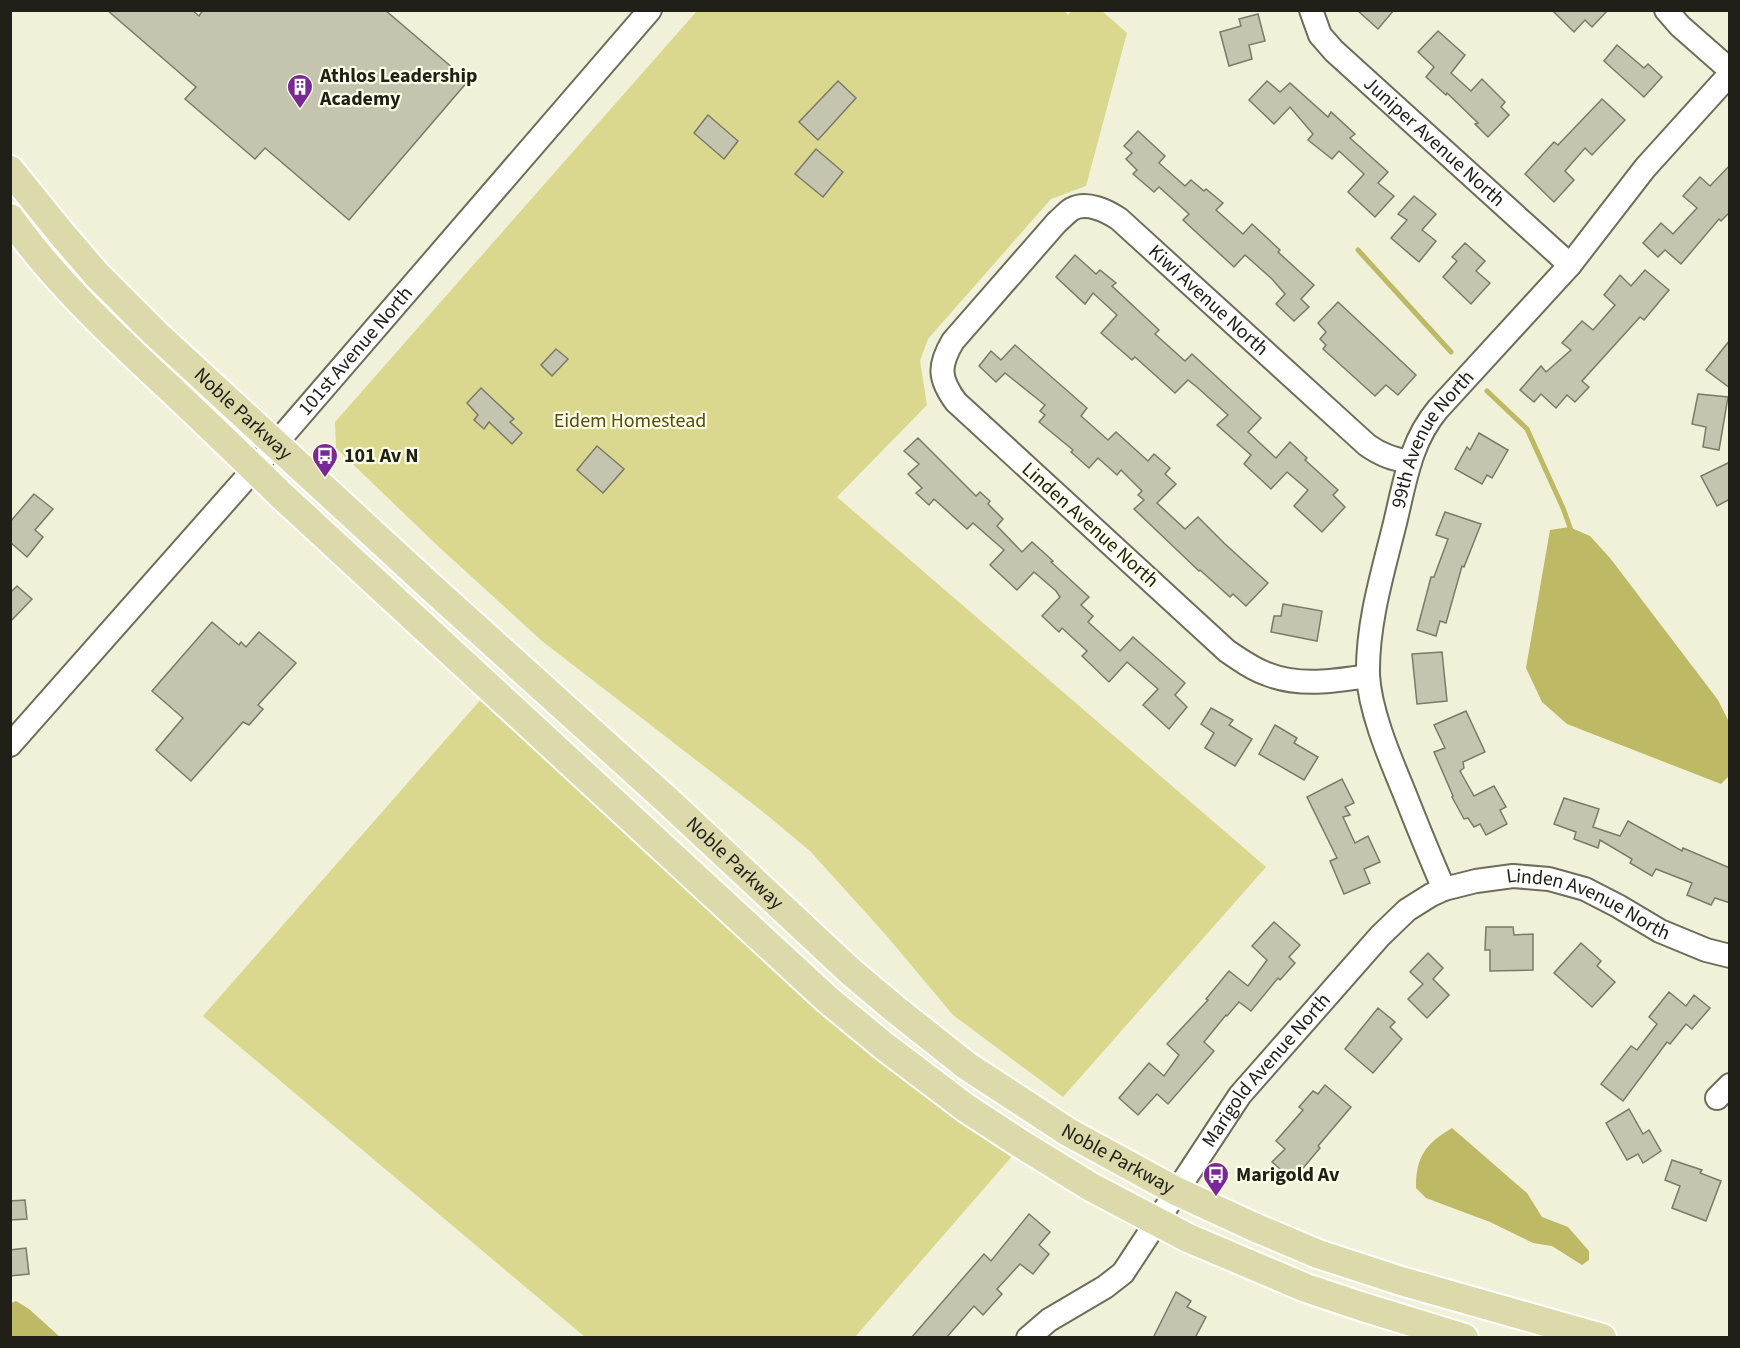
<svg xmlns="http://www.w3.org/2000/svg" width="1740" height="1348" viewBox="0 0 1740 1348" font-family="'Source Sans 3',sans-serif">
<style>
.green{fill:#dad78f}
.water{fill:#bdb964}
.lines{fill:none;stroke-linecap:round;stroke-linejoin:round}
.stream{stroke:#bdb964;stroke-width:5}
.building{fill:#c5c5af;stroke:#7a7a66;stroke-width:1.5}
.minor-casing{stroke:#6e6d5a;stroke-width:26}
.major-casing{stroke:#fff;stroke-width:32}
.minor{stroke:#fff;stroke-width:22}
.major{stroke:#dcd9aa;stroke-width:28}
.labels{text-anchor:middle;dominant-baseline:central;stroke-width:4.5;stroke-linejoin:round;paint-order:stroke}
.poi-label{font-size:20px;font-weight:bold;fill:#212018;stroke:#fffee7;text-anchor:start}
.street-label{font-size:20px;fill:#212018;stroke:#fffee7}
.park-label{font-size:20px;fill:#524e0c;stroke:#fffee7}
</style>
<rect width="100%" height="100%" fill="#f1f1da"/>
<g class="green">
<polygon points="1063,10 1068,15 1072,11 1102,11 1127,33 1086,186 1051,199 928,339 920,361 927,405 837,497 1266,867 1063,1097 953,1015 886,935 810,851 762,811 542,641 440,548 336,448 335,422 697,11"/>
<polygon points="483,697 1014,1154 855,1337 585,1337 203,1016"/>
</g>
<g class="water">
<polygon points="1569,527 1590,536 1610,558 1718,700 1729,722 1729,776 1721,784 1567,724 1542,702 1526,668 1550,530"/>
<path d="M1452,1128L1527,1193L1542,1217L1568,1227L1589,1251V1260L1582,1265L1552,1246L1533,1243L1490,1222L1426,1198L1416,1188C1416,1157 1425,1144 1452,1128Z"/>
<polygon points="16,1301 29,1309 60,1337 11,1337 11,1303"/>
</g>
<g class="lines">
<g class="stream">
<polyline points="1358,250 1451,352"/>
<polyline points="1487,391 1527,429 1563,508 1572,533"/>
</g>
</g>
<g class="building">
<polygon points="107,10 192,10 199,16 203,10 385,10 468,81 349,220 265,148 255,159 185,99 196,87"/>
<polygon points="1357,10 1394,10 1378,29"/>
<polygon points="1552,10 1608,10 1592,27 1585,20 1574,32"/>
<polygon points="1258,14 1265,41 1249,45 1252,59 1229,66 1220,32 1241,26 1239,19"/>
<polygon points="1438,31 1465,55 1451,73 1471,91 1482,79 1505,102 1501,107 1509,115 1488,137 1475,124 1478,123 1447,93 1446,95 1426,77 1434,67 1418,52"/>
<polygon points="1617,45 1644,68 1648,64 1662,77 1644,97 1604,61"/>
<polygon points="838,81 856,98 818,140 799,122"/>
<polygon points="1267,81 1280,92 1290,83 1328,117 1331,112 1355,134 1350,138 1388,172 1378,183 1394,196 1375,217 1348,192 1364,174 1339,151 1332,159 1308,140 1313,134 1290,107 1274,124 1249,100"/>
<polygon points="1602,99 1625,120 1592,155 1585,148 1565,171 1574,180 1554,202 1525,174 1554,142 1558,145"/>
<polygon points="708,115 738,141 724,159 694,133"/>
<polygon points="1138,131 1165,156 1159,163 1185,186 1191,180 1204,191 1206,189 1223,203 1216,210 1243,234 1252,224 1280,250 1278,252 1314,285 1301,299 1309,307 1294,321 1276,304 1285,294 1272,279 1245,255 1234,267 1183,220 1189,214 1159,187 1154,192 1133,174 1137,170 1126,159 1132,153 1124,146"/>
<polygon points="816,149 843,172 823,197 795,174"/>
<polygon points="1730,165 1730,212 1721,221 1719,219 1681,264 1665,250 1658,257 1643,243 1661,223 1673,234 1697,208 1683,196 1700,177 1710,186"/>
<polygon points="1414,196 1436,214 1422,230 1436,241 1419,262 1391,238 1407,220 1398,214"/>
<polygon points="1465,243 1485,261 1476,271 1490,283 1471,304 1443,277 1457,261 1452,257"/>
<polygon points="1075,255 1096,274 1100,270 1116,283 1112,286 1159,330 1155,334 1185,361 1192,354 1261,418 1248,432 1276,458 1290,442 1307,458 1305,460 1338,490 1333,495 1345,507 1322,532 1294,506 1308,490 1287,472 1271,489 1244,464 1251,455 1217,425 1228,415 1198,388 1188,380 1175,393 1135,357 1132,360 1101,333 1117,315 1093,293 1085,304 1056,277"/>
<polygon points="1645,270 1669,290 1644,320 1640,317 1582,381 1589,387 1575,402 1567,395 1556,408 1541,394 1534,402 1520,390 1541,366 1546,372 1571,350 1562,343 1582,321 1593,330 1615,305 1604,295 1620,275 1631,286"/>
<polygon points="1338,302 1416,375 1398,395 1386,385 1375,396 1323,349 1326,345 1320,339 1326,332 1318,323"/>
<polygon points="1730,340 1730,388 1706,370"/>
<polygon points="1015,345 1087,408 1081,416 1108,440 1116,432 1148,461 1154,454 1170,468 1165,474 1176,484 1157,503 1185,529 1198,517 1225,544 1268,583 1246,606 1233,594 1230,597 1200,570 1199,571 1134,509 1144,500 1138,495 1142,491 1121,470 1117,475 1098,458 1089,468 1071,452 1073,450 1039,422 1045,415 1040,411 1045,405 1005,373 996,382 979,366 991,351 1001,360"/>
<polygon points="556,349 568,359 552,376 541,365"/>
<polygon points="481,388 514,419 510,422 522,433 512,444 489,422 484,429 474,420 478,415 467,403"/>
<polygon points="1698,394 1728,397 1719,450 1703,447 1706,427 1692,424"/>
<polygon points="1479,433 1508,450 1492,478 1487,475 1482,484 1455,469 1467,447 1470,450"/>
<polygon points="918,438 976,496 980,492 990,501 988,504 1003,519 997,526 1022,552 1032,542 1053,561 1051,562 1089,597 1081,605 1093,616 1088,622 1120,651 1133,637 1185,683 1175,695 1187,707 1169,729 1143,705 1158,689 1127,662 1109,682 1082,656 1087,651 1062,628 1059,632 1042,616 1060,597 1056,591 1034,572 1017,590 990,565 1004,550 973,523 967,529 934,499 929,505 916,493 922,488 908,474 919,464 904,451"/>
<polygon points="597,446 624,469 603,493 577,470"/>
<polygon points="1730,462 1730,499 1717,506 1701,476"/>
<polygon points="34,494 53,509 35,530 43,537 27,557 10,542 10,522"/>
<polygon points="1445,512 1481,524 1464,567 1462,566 1446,623 1440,621 1436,636 1417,630 1431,577 1434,577 1448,539 1436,535"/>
<polygon points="17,586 32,599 10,622 10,593"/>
<polygon points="1283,604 1322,611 1317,641 1271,632 1274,616 1281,616"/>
<polygon points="212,622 239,645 241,642 246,647 259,632 296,663 258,705 263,709 249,725 243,722 191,781 156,750 183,718 152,691"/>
<polygon points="1442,652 1447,701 1417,704 1412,654"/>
<polygon points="1211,708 1233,720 1229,725 1252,739 1235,766 1205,748 1214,733 1201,724"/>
<polygon points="1466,711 1485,752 1463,762 1464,768 1460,771 1474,796 1494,786 1506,807 1500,810 1507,824 1486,835 1480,824 1474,827 1468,818 1464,819 1452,797 1453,796 1434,752 1445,748 1434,725"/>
<polygon points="1275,725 1297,738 1294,743 1318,757 1304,780 1259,754"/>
<polygon points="1342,779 1354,803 1345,807 1350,815 1343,817 1355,843 1368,836 1380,862 1364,869 1370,883 1344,894 1330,861 1337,858 1307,797"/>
<polygon points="1564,798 1599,809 1593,827 1620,836 1628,821 1682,851 1683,848 1730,868 1730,903 1715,898 1711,905 1687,895 1692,883 1656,869 1652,876 1630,863 1632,859 1600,840 1598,848 1574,839 1576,832 1554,824"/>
<polygon points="1274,922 1300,945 1289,957 1295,963 1280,980 1278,978 1251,1011 1239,1002 1227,1016 1226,1015 1204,1042 1214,1051 1168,1104 1157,1094 1138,1115 1119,1098 1149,1063 1164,1076 1179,1055 1167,1044 1208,1000 1206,999 1229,971 1248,986 1267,960 1252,946"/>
<polygon points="1486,927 1513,927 1514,935 1533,934 1533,970 1490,971 1490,950 1485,950"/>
<polygon points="1581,943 1601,961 1597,966 1615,982 1592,1007 1554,973"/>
<polygon points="1428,953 1443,968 1433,979 1449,995 1427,1018 1408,999 1423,984 1410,972"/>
<polygon points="1669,992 1686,1006 1694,995 1710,1008 1692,1029 1686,1024 1670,1044 1667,1042 1623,1101 1601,1084 1631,1046 1637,1050 1657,1024 1649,1017"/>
<polygon points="1378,1008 1395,1022 1390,1027 1402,1039 1373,1073 1345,1049"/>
<polygon points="1325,1085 1351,1107 1318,1146 1320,1148 1293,1180 1272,1162 1285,1149 1276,1141 1303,1110 1299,1107 1313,1091 1318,1094"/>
<polygon points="1629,1109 1643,1134 1649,1130 1661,1151 1643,1163 1638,1154 1627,1160 1606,1123"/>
<polygon points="1672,1160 1702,1170 1700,1173 1721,1181 1706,1221 1672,1208 1680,1186 1665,1180"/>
<polygon points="25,1200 27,1219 10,1220 10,1201"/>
<polygon points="1029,1214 1050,1232 1039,1245 1049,1254 1033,1274 1020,1264 997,1289 1002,1294 983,1315 974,1306 946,1338 911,1338 984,1254 991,1261"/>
<polygon points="26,1248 29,1274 10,1276 10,1250"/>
<polygon points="1176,1292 1191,1301 1187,1307 1206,1317 1195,1338 1153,1338"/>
</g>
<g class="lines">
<defs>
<g id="minor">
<path id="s1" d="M1311,10L1320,35L1334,51L1570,265"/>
<polyline points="1666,10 1680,26 1730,70"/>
<path id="s2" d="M1368,676C1336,681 1299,687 1267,674C1253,669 1240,660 1227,651L956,402C939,379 938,366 953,341L1057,222C1062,218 1067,212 1072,209C1087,201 1107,211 1119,219L1367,445C1381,455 1393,459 1410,462"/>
<path id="s3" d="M10,745L254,469L650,10"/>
<path id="s4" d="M1444,889C1430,857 1417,825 1404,792C1390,758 1370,712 1368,675C1367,623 1383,572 1395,523C1405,482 1410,442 1438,409L1570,265L1645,168L1730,74"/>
<polyline points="1717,1098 1730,1085"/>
<path id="s5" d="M1028,1338L1049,1320L1105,1287L1123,1273L1240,1095L1380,936L1407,910L1431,895L1444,889L1476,881L1513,876L1549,879L1585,889L1618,906L1660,931L1706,950L1730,956"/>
</g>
<g id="major">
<path id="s6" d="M10,170L61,233L97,275L155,333L432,588L668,801L851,972L895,1009L967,1066L1068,1132L1176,1191L1254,1227L1318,1254L1401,1281L1602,1338"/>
<path d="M10,218C57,284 117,339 176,394C211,427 246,461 281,495L827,999L884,1046L966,1108L1021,1144L1091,1187L1188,1238L1306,1288L1363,1307L1464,1338"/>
</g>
</defs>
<use href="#minor" class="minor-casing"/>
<use href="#major" class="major-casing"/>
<use href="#minor" class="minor"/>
<use href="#major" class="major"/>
</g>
<defs>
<symbol id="building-pin" viewBox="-11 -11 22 30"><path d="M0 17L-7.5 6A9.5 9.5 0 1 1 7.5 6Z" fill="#7a2797" stroke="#fffee7"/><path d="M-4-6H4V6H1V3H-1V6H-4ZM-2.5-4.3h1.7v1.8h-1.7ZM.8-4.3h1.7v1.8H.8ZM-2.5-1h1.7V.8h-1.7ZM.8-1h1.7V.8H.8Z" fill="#fff"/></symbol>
<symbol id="bus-pin" viewBox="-11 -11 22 30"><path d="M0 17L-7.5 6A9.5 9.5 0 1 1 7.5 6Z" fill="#7a2797" stroke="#fffee7"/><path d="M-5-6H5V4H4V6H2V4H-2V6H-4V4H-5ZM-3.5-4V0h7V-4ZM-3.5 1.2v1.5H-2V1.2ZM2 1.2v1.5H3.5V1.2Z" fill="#fff"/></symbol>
</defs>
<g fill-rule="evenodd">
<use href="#building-pin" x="285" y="72" width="30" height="40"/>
<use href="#bus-pin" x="310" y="441" width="30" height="40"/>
<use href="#bus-pin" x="1201" y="1160" width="30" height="40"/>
</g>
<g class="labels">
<g class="poi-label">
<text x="320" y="76">Athlos Leadership<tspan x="320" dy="23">Academy</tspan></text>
<text x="344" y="456">101 Av N</text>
<text x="1236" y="1175">Marigold Av</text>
</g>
<g class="street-label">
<text stroke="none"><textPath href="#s1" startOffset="183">Juniper Avenue North</textPath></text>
<text stroke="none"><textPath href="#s2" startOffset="932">Kiwi Avenue North</textPath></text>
<text stroke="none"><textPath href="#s3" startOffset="524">101st Avenue North</textPath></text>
<text stroke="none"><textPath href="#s6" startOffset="338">Noble Parkway</textPath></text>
<text stroke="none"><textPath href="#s4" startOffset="476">99th Avenue North</textPath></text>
<text transform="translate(1090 525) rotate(42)">Linden Avenue North</text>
<text stroke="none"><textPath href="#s6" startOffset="1004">Noble Parkway</textPath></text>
<text stroke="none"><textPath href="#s5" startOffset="772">Linden Avenue North</textPath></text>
<text stroke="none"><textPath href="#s5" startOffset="364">Marigold Avenue North</textPath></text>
<text stroke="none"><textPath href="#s6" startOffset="1490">Noble Parkway</textPath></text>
</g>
<g class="park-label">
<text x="630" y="421">Eidem Homestead</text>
</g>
</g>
<rect width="1740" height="1348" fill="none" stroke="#212018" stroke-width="24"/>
</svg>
